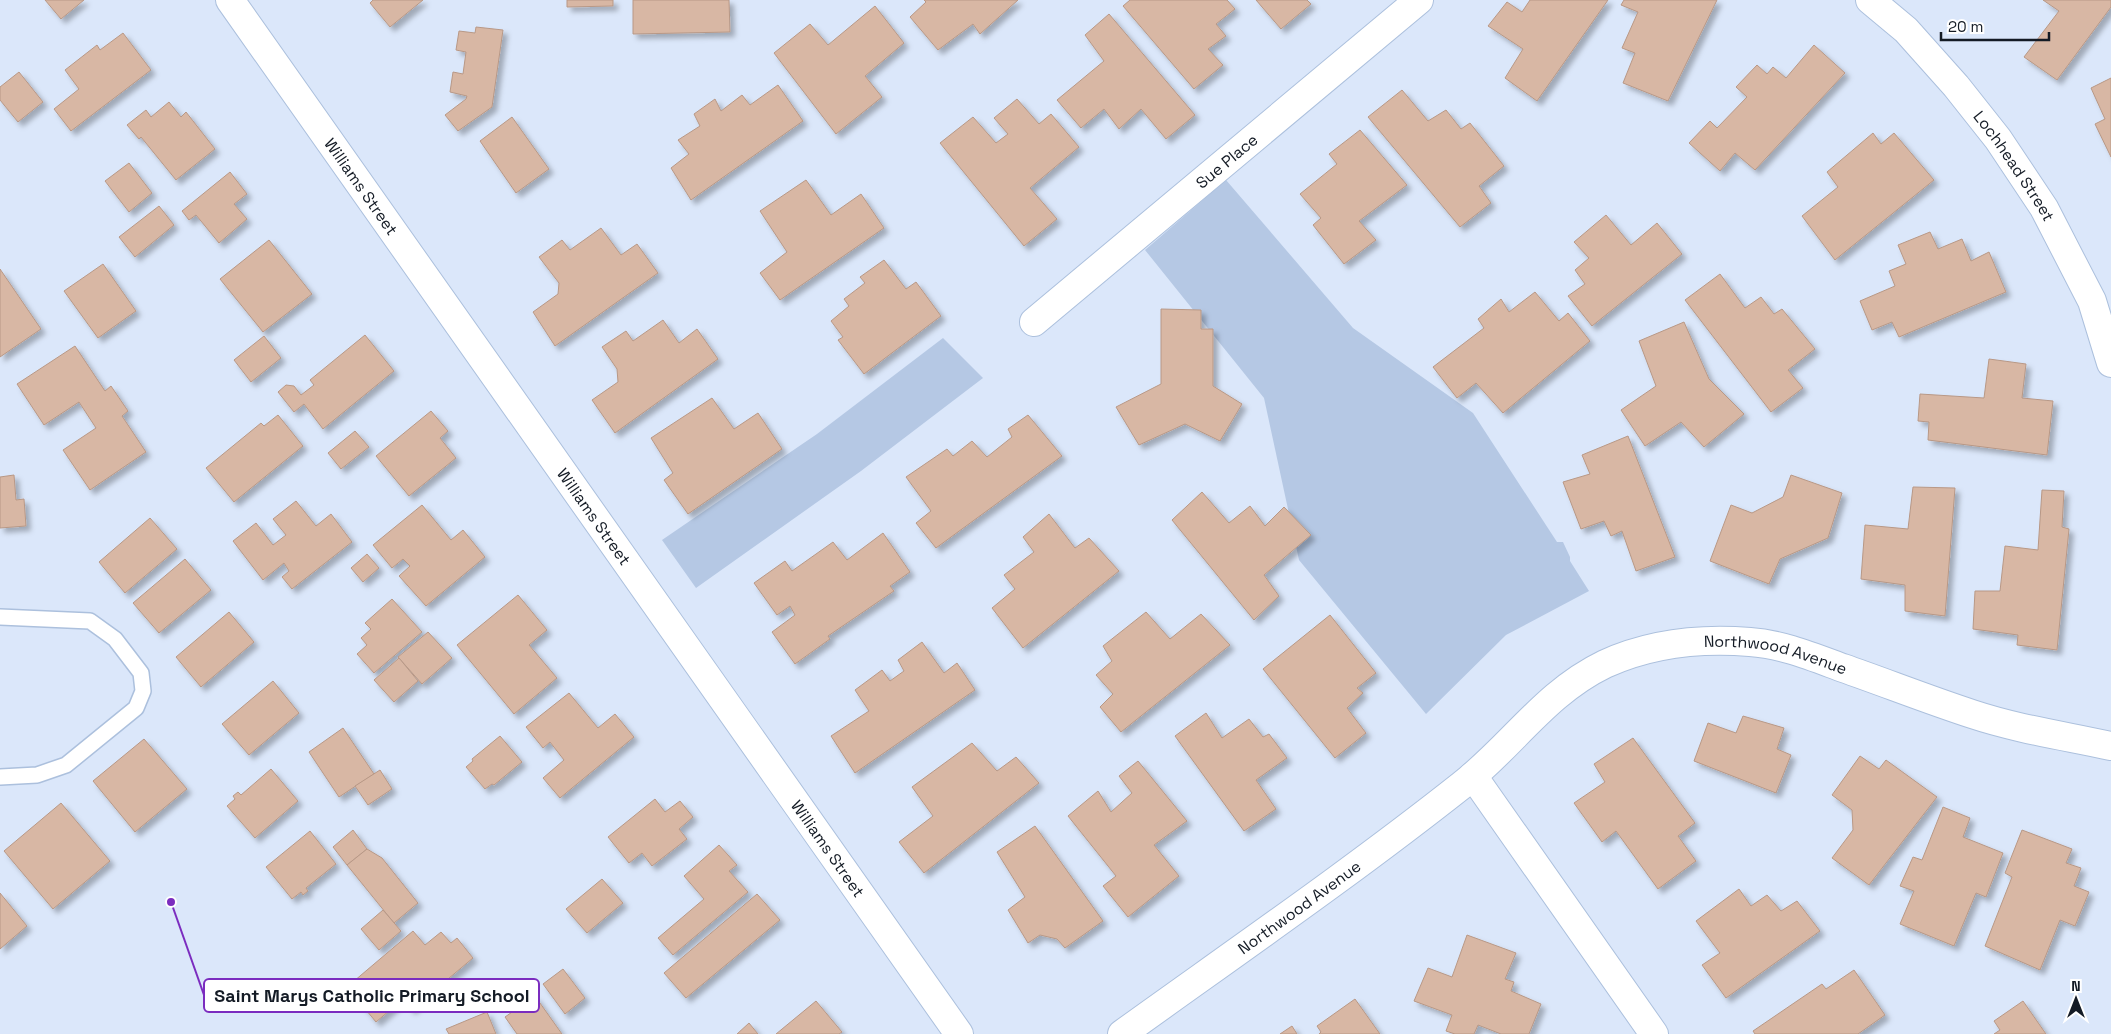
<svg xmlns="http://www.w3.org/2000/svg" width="2111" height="1034" viewBox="0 0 2111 1034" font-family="'Space Grotesk',sans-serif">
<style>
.green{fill:#b5c8e4}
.building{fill:#d8b7a4;stroke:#b89886;filter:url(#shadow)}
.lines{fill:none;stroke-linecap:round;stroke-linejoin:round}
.lane-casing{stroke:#acc0dd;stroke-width:18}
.street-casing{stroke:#acc0dd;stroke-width:30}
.lane{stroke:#fff;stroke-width:15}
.street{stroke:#fff;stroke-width:28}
.labels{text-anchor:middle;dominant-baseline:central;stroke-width:5;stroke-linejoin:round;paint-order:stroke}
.street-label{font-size:16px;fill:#141b25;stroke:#fff}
.leader{fill:none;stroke:#7b2cbf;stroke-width:2}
.callout-dot{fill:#7b2cbf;stroke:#fff;stroke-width:2}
.callout{fill:#fff;stroke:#7b2cbf;stroke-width:2}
.callout-label{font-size:18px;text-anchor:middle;font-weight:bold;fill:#141b25}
</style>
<defs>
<filter id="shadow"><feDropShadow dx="4.5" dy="4.5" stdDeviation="2.5" flood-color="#0004"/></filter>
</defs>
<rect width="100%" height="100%" fill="#dbe7fa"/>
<g class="green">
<polygon points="1226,180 1353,328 1473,413 1557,542 1563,542 1570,557 1570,561 1589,591 1506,635 1426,714 1299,560 1264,398 1145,250"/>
<polygon points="943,338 983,378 861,471 696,588 662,540 817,434"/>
</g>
<g class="building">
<polygon points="45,0 84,0 61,19"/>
<polygon points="373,0 423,0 390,27 370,3"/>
<polygon points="567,0 613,0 613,6 567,7"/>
<polygon points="633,0 729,0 730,32 633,34"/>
<polygon points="924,0 1018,0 980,34 973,24 938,50 910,17 926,2"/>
<polygon points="1130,0 1227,0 1235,9 1216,24 1226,36 1208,49 1223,65 1194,89 1123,6"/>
<polygon points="1256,0 1307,0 1311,4 1281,29"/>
<polygon points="1530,0 1608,0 1537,101 1505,78 1523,49 1488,26 1507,2 1522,12"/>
<polygon points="1624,0 1717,0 1668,101 1623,83 1635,53 1622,48 1638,12 1621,5"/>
<polygon points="2043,0 2111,0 2111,7 2057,80 2024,57 2059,11"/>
<polygon points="875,6 904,43 865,76 882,97 836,134 774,53 810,24 828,45"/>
<polygon points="1109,14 1195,115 1166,139 1141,109 1119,129 1104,109 1081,128 1057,100 1104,61 1085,35"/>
<polygon points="476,27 503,30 492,107 458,131 445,115 466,99 467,96 450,92 453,72 463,74 466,52 456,50 459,31 475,33"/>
<polygon points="123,33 151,70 71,131 54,109 79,89 65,70 97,45 100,50"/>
<polygon points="1814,45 1845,73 1755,170 1735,153 1720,171 1689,143 1710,121 1717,128 1747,97 1736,87 1757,65 1767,74 1773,67 1786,78"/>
<polygon points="19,72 43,102 18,122 0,100 0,87"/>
<polygon points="2111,78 2111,157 2095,124 2105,119 2091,88"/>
<polygon points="778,85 803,121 691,200 671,168 689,154 678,140 700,126 694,114 715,99 721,111 742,95 750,105"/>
<polygon points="1402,90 1428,121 1446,110 1461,129 1470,123 1504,166 1479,186 1491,203 1460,227 1368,117"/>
<polygon points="1017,99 1039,124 1051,114 1079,147 1030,188 1057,219 1024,246 940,143 973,117 996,143 1008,134 994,118"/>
<polygon points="169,102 181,117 186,112 215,149 176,180 141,137 139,139 127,125 146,110 151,117"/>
<polygon points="512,117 549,169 516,193 480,141"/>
<polygon points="1360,130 1407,185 1359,221 1376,240 1344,264 1313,225 1321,218 1300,194 1337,164 1329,154"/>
<polygon points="1873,133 1881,144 1894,133 1934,180 1835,260 1802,216 1838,187 1827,172"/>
<polygon points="129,163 152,193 129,212 105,181"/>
<polygon points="230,172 247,194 234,204 247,219 219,243 196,215 189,220 182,211"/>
<polygon points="806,180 831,215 861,194 884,228 780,300 760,273 787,252 760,211"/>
<polygon points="159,206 174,225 135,257 119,237"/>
<polygon points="1606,215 1631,245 1657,223 1682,254 1592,326 1568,296 1585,284 1575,270 1589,258 1574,242"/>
<polygon points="601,228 621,255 637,244 658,273 555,346 533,312 558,294 559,283 539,257 562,240 570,250"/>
<polygon points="1930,232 1938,249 1962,239 1971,261 1989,252 2006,292 1899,337 1892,322 1872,330 1860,301 1895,286 1889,271 1906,264 1898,245"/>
<polygon points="269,240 312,294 263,332 220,279"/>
<polygon points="884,260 906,289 916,282 941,316 864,374 838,340 843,337 831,321 849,306 844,299 865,283 860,277"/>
<polygon points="103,264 136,311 98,338 64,291"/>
<polygon points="0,269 41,329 0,357"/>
<polygon points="1720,274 1745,308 1761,297 1774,314 1782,309 1815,349 1788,370 1803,388 1771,412 1685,300"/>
<polygon points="1535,292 1559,321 1568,313 1590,341 1503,413 1476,383 1457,398 1433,367 1484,328 1478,319 1501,299 1509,312"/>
<polygon points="1161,309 1201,310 1201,329 1213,329 1213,386 1242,404 1220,441 1185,424 1139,445 1116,407 1161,384"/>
<polygon points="663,320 679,343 697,329 718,359 615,433 592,400 618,382 617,369 602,347 626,331 633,341"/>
<polygon points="1684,322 1709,379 1744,414 1704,447 1681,422 1645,446 1621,410 1656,386 1639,341"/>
<polygon points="365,335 394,371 323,429 304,404 294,412 278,392 286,385 294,386 301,395 314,385 310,380"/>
<polygon points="264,336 281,358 251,382 234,360"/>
<polygon points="75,346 105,391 111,386 128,411 122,416 146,452 90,490 63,450 96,428 79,402 44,425 17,384"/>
<polygon points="1989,359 2026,364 2022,398 2053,401 2047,455 1928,440 1929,422 1918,421 1920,394 1984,398"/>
<polygon points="712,398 734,429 758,413 782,449 688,514 664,480 673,473 651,438"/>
<polygon points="431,411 448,431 440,438 456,458 409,496 376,456"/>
<polygon points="278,415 303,446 234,502 206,468 261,423 264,426"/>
<polygon points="1028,415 1062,456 936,548 916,523 931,511 906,477 947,449 953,456 972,441 987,457 1012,437 1008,429"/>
<polygon points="355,431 369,447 341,469 328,453"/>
<polygon points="1628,436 1675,557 1636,571 1622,531 1611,536 1604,521 1581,529 1563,482 1590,474 1582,455"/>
<polygon points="14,475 16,500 24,499 26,526 0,528 0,477"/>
<polygon points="1791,475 1842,493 1828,538 1780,559 1769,584 1710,561 1731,505 1752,513 1783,497"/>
<polygon points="1913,487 1955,488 1945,616 1905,611 1905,585 1861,579 1865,525 1908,529"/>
<polygon points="2042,490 2064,491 2062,527 2069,529 2057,650 2017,645 2018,635 1973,629 1975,591 2000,591 2005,546 2038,550"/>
<polygon points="1202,492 1229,523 1250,506 1265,526 1284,507 1311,535 1264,575 1279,596 1254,620 1172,520"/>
<polygon points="296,501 316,526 331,514 352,542 292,589 282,577 289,571 284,563 263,580 233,541 256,523 273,545 286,535 273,519"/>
<polygon points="422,505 451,540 463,530 485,557 426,606 399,576 410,566 403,559 392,568 373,545"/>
<polygon points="1049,514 1075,548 1089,538 1119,571 1023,648 992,608 1015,589 1004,575 1034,552 1023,537"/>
<polygon points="150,518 177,549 125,593 99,562"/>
<polygon points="883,533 910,572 890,586 894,591 828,636 830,639 795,664 772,632 795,615 790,606 777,615 754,583 785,561 792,571 833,542 847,560"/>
<polygon points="367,554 379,568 363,582 351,568"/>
<polygon points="185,559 211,590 159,633 133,603"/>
<polygon points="518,595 547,630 529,645 557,678 514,714 457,645"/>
<polygon points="392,599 422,632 374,673 357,654 367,645 361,638 371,629 365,623"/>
<polygon points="229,612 254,642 201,687 176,657"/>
<polygon points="1146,612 1170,639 1201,614 1230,645 1121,732 1100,707 1113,694 1096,675 1112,661 1103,646"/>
<polygon points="1330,615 1376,673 1357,688 1363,693 1347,708 1366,733 1335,758 1263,669"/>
<polygon points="428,632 452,658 422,684 398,657"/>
<polygon points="922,642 944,673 957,663 975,690 855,773 831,736 869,711 855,690 882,670 890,681 904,671 898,660"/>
<polygon points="399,658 418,681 394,702 374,680"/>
<polygon points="273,681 299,713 249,755 222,724"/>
<polygon points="569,693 598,728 615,714 634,737 560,798 543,778 564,760 550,742 543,748 526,727"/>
<polygon points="1206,713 1222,738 1249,719 1263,737 1269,734 1287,758 1256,780 1276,809 1244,831 1175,736"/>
<polygon points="1743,716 1784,728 1777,749 1791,755 1776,793 1694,761 1708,723 1736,733"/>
<polygon points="343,728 374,774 339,797 309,752"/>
<polygon points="500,736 522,762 494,785 492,784 485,789 466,767 473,761 472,759"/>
<polygon points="1633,738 1695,823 1678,836 1696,861 1658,889 1616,831 1602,842 1574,803 1605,782 1594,764"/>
<polygon points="144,739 187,789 135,832 93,781"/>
<polygon points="972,743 997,771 1016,757 1039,783 924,873 899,842 933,816 912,787"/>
<polygon points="1860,756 1879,769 1886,760 1937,797 1869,885 1832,858 1853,830 1852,810 1832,795"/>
<polygon points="1138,761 1187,821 1154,845 1179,876 1128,917 1103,886 1116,876 1068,816 1098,791 1111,812 1132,793 1119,776"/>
<polygon points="271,769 298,801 255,838 227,806 235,799 233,796 238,792 241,795"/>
<polygon points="380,770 392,789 368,805 355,786"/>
<polygon points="655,799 665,812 680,801 693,817 679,829 687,839 652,866 642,853 629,863 608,837"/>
<polygon points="61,803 110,861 53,909 4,851"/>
<polygon points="1943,807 1970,818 1963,837 2003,853 1986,897 1976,893 1954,946 1900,924 1914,891 1900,886 1913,857 1922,860"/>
<polygon points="1035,826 1103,921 1065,948 1057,939 1040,935 1028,943 1008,910 1025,897 997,852"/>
<polygon points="353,830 367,849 347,865 333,847"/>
<polygon points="2022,830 2072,849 2066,863 2081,868 2074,886 2089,892 2075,926 2060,920 2040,970 1985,946 2012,877 2005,873"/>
<polygon points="310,831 336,864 306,888 308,891 303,895 301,892 292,899 266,867"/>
<polygon points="719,845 737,865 729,871 748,892 673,955 658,938 704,899 684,876"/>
<polygon points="367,849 382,858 418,903 394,923 347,865"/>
<polygon points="602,879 623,903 587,933 566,909"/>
<polygon points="1739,889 1751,906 1767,895 1781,911 1797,901 1820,931 1726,998 1702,965 1720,953 1696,921"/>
<polygon points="0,893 27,926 0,949"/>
<polygon points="757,894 780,920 686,998 664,973"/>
<polygon points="383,910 401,931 379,950 361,929"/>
<polygon points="413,931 425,945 441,932 451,943 457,938 473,958 411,1010 403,999 376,1022 347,987"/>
<polygon points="1467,935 1516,953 1505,979 1514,982 1511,991 1541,1004 1529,1034 1501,1034 1478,1025 1474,1034 1455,1034 1446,1031 1452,1015 1414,1001 1428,968 1452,977"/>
<polygon points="563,969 585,998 565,1014 543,984"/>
<polygon points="1854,970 1885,1015 1858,1034 1755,1034 1753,1031 1822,984 1826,989"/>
<polygon points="535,996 562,1034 517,1034 505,1017"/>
<polygon points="1355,999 1380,1034 1319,1034 1321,1032 1317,1026"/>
<polygon points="816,1001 842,1032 839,1034 776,1034"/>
<polygon points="2023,1001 2046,1034 1994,1034 2000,1030 1994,1021"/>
<polygon points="487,1012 496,1034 449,1034 446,1029"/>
<polygon points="749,1023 758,1034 737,1034"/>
<polygon points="1292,1026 1297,1034 1280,1034"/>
</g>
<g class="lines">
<defs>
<polyline id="lane" points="0,617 90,621 115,639 141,673 143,691 136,708 66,765 37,775 0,777"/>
<g id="street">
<path id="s1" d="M230,0L959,1034"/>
<path id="s2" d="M1870,0L1906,30L1956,86L1998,139L2044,208L2092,301L2111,363"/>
<path id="s3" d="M1034,322L1419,0"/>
<polyline points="1473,776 1654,1034"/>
<path id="s4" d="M1122,1034C1236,952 1352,872 1462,785C1513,745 1545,693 1605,664C1651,643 1700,638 1750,642C1782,644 1813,657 1843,668C1886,683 1929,700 1972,714C2017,729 2065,736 2111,746"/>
</g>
</defs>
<use href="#lane" class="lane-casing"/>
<use href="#street" class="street-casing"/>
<use href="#lane" class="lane"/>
<use href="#street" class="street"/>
</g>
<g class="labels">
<g class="street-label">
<text stroke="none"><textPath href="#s3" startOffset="251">Sue Place</textPath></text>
<text stroke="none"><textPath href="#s2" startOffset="221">Lochhead Street</textPath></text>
<text stroke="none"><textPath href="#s1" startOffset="228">Williams Street</textPath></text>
<text stroke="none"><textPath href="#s1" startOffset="632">Williams Street</textPath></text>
<text stroke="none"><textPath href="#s4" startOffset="785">Northwood Avenue</textPath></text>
<text stroke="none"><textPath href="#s1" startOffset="1038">Williams Street</textPath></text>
<text stroke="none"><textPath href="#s4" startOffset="218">Northwood Avenue</textPath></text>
</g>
</g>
<path class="leader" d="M171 902L204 995"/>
<circle class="callout-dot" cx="171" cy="902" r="5"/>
<rect class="callout" x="204" y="979" width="335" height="33" rx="5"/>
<g class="callout-label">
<text x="372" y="1002">Saint Marys Catholic Primary School</text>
</g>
<g transform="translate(2076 999)" stroke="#ffffff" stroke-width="4" paint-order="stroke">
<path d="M0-4L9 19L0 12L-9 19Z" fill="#141b25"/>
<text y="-8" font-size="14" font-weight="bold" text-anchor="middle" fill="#141b25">N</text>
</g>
<path d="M1941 32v8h108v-8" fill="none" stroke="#141b25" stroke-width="2.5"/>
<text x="1948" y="32" font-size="15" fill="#141b25" stroke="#ffffff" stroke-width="4" paint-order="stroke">20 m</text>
</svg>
